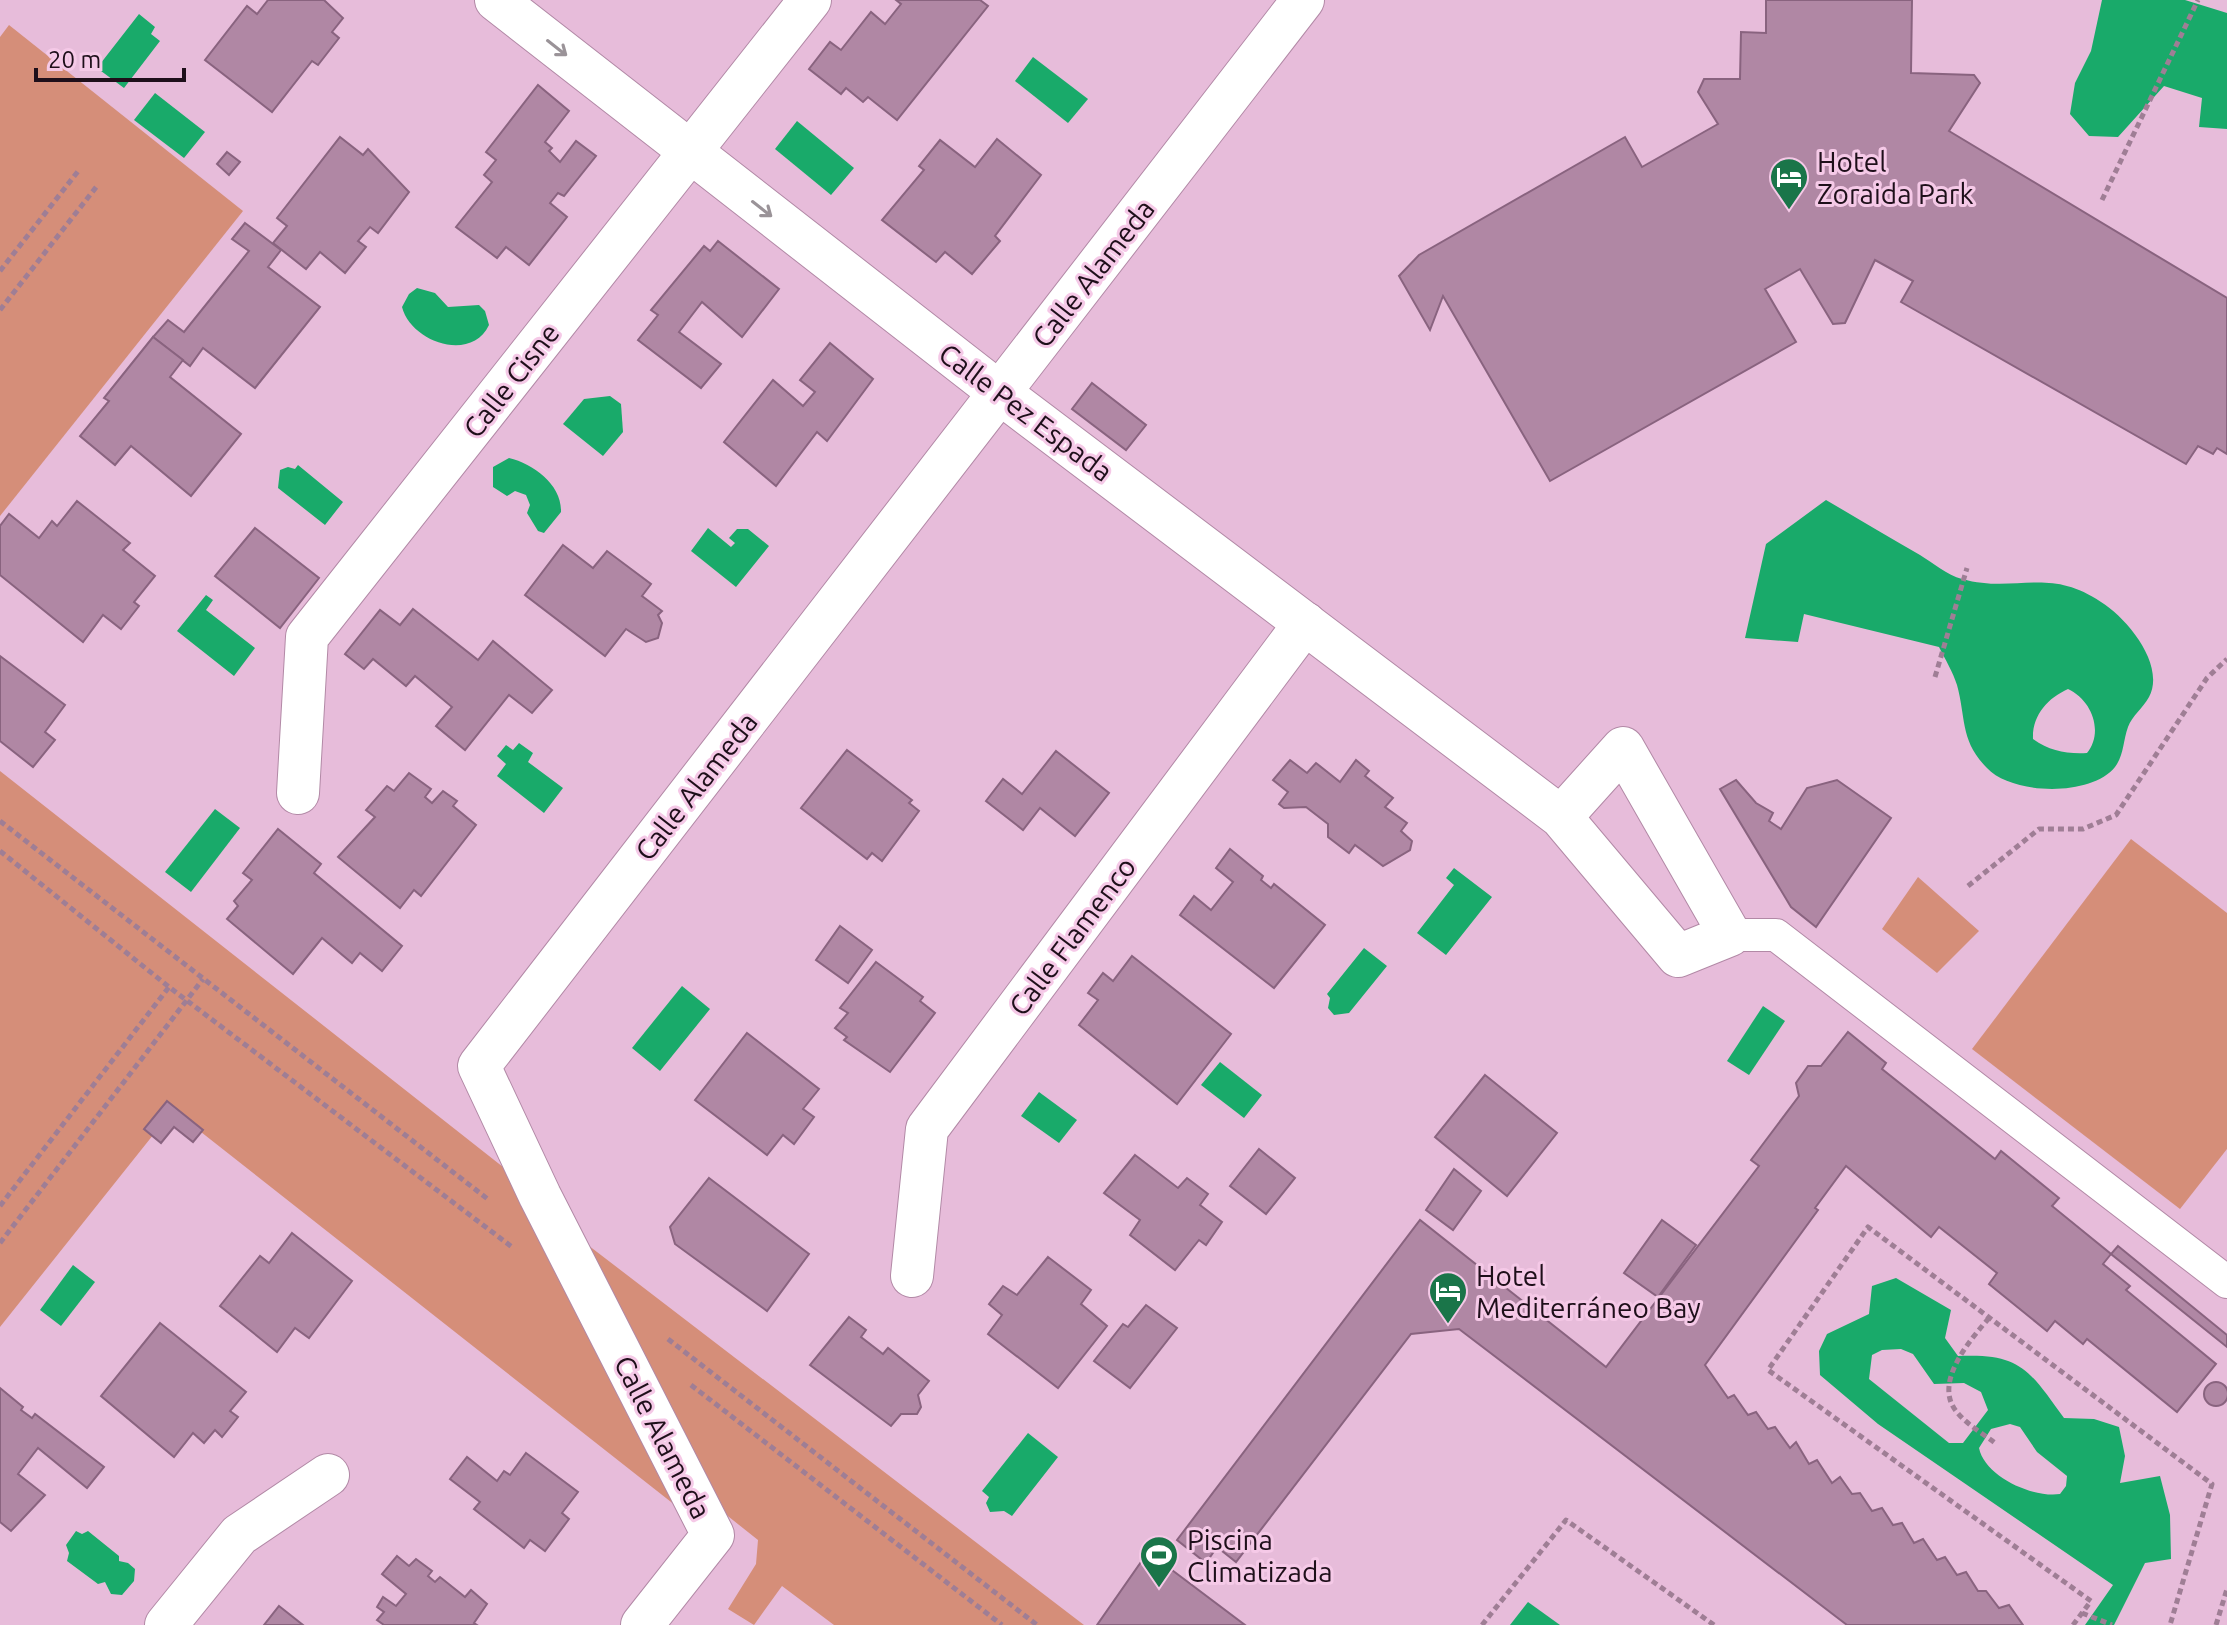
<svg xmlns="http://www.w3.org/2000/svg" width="2227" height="1625" viewBox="0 0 2227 1625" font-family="Ubuntu,sans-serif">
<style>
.green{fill:#d58e79}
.water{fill:#19aa6a;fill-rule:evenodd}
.building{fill:#b087a4;stroke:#89637f;stroke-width:2}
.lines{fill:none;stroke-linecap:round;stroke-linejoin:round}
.pedestrian-casing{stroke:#b289a6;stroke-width:34}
.minor-casing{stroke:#b289a6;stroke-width:44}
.path{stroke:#9f7e95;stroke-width:5;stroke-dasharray:6 4;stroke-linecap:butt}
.pedestrian{stroke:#fff;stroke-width:32}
.minor{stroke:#fff;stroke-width:42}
.oneway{stroke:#9a9398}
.labels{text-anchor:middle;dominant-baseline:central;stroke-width:6;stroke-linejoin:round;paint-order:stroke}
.poi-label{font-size:28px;fill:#1e0f1a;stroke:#f5c9e7;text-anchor:start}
.street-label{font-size:28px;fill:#1e0f1a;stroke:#f5c9e7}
</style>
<rect width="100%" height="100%" fill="#e7bcda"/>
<g class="green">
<polygon points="9,25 243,211 0,516 0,37"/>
<polygon points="0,771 540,1196 550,1216 1084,1625 834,1625 782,1586 754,1625 728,1609 756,1564 758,1540 690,1486 713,1535 173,1110 0,1327"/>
<polygon points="2131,839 2227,913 2227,1149 2180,1209 1972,1049"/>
<polygon points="1918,877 1979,931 1937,973 1882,929"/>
</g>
<g class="water">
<polygon points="2102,0 2185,0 2227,13 2227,129 2199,127 2202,98 2164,86 2118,137 2089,136 2070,114 2075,83 2091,51"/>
<polygon points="139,14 155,27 151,34 160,41 124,88 97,68"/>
<polygon points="1033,57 1088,99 1068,123 1015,81"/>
<polygon points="155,93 205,132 184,158 134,120"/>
<polygon points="797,121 854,168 831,195 775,149"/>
<path d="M417,288L435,293L448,307L479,305L485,311L489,325C471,363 411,342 402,307L409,294Z"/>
<polygon points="610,396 621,404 623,432 603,456 563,424 584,399"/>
<path d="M509,458C534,464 562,485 561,512L544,533L538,531L527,513L530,505L526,495L515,491L507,496L493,487V467Z"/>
<polygon points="298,465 343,502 325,525 278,488 280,470 288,467 295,469"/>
<path d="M1826,500C1857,518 1888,537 1920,555C1933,563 1947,575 1962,579C2016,594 2048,566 2101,602C2127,618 2166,665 2149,697C2143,708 2132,716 2128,727C2123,741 2124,755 2115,767C2091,797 2012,795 1987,768C1960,741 1966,718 1957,685C1953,672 1945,659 1939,647L1804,614L1798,642L1745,638L1766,544ZM2068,689C2092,700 2104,732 2087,753C2066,754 2050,751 2033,739C2032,715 2048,698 2068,689Z"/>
<polygon points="708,528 731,547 735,543 729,538 737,529 748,529 769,546 736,587 691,551"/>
<polygon points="206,595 213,600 206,610 255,648 234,676 177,631"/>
<polygon points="519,743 533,753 528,762 563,788 544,813 497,776 506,764 497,756 506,745 513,750"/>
<polygon points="215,809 240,828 191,892 165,872"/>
<polygon points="1454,868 1492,897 1446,955 1417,933 1454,885 1446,878"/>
<polygon points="1364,948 1387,966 1349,1013 1334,1015 1328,1008 1330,998 1327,994"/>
<polygon points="682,986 710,1009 660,1071 632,1048"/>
<polygon points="1763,1006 1785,1021 1749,1075 1727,1061"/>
<polygon points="1220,1062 1262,1095 1244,1118 1201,1085"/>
<polygon points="1039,1092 1077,1120 1059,1143 1021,1116"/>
<polygon points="73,1265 95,1282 61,1326 40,1310"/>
<path d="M1896,1278L1951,1310L1945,1338L1958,1356C2021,1353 2029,1370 2064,1418L2094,1419L2119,1427L2125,1456L2120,1483L2160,1476L2170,1515L2171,1559L2145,1563L2114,1625H2085L2113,1585L1878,1424L1820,1375L1819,1351L1827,1334L1869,1314L1872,1286ZM1901,1349L1913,1354L1934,1384L1964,1383L1981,1392L1988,1410L1963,1443H1949L1869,1379L1872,1355L1882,1350ZM2010,1424L2020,1427L2037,1452L2067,1476L2066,1486L2060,1494C2033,1498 1985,1477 1979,1448L1991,1429Z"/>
<polygon points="1028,1433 1058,1457 1012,1516 1004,1511 990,1512 986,1503 989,1497 982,1491"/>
<polygon points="76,1531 82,1534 88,1531 119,1556 119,1561 128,1563 135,1569 134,1581 122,1595 111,1594 105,1582 98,1584 67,1561 69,1553 66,1545"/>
<polygon points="1528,1602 1560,1625 1510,1625"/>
</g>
<g class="building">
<polygon points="268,0 324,0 343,18 332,32 339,38 318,65 312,61 272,112 205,60 247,6 257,14"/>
<polygon points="896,0 980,0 988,6 897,120 868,97 863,102 846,88 841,94 809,69 830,42 841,50 871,12 885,24 901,4"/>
<polygon points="1766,0 1912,0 1911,73 1974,75 1980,83 1949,131 2227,298 2227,454 2217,448 2213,454 2198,446 2186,464 1901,302 1913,281 1875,260 1845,323 1833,324 1800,269 1765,289 1796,342 1550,481 1443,296 1430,330 1399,276 1419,255 1625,137 1642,167 1718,124 1698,92 1704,79 1740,79 1741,32 1766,33"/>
<polygon points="538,85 569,111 545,142 552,148 549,151 560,162 576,141 596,156 564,196 558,193 550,203 567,217 529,265 506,247 497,258 456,227 492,182 484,175 496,160 486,152"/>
<polygon points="340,137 363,155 368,149 409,192 378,233 370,227 358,241 366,247 345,273 320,252 306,269 273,243 287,226 277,218"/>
<polygon points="997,139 1041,175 995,236 1000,241 972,274 945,252 936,262 882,220 924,170 919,166 940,140 975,167"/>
<polygon points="227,152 240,162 229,175 217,164"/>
<polygon points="245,223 281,250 268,267 320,307 255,388 203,348 190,366 153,337 168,320 184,332 249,251 232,239"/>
<polygon points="718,241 779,289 742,337 702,302 679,332 721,364 701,388 638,340 658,315 651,310 704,246 710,251"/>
<polygon points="153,337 183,360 170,377 241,434 191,496 131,446 115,465 80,436 109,401 104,398"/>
<polygon points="830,343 873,379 827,441 817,432 776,486 724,442 773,380 803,406 815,392 800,380"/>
<polygon points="1092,383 1146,425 1126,450 1072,409"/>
<polygon points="77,501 130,543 123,550 155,576 134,602 139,606 121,629 103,615 83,642 0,575 0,526 9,514 39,538 52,521 57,526"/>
<polygon points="255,528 319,578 280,628 215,576"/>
<polygon points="563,545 593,568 607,551 651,584 642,596 662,611 658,615 662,623 658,638 646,642 626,629 605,656 525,595"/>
<polygon points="413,609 478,660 493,641 552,690 532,713 509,695 465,750 436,726 452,707 415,676 406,686 373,659 364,669 345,654 380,610 400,625"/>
<polygon points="0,656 65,705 45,732 55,740 33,767 0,741"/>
<polygon points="847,750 912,800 909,803 919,811 882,861 872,853 867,859 801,808"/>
<polygon points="1056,751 1109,793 1075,836 1040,808 1023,830 986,801 1003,779 1022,794"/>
<polygon points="1290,760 1307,773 1316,763 1340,782 1356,760 1369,771 1365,776 1393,798 1385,807 1407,823 1401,831 1412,841 1410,850 1383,866 1355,845 1349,853 1328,837 1328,824 1306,807 1284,808 1279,804 1288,792 1273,780"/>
<polygon points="409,773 431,789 425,797 432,803 443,791 457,801 453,806 476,825 421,896 414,890 400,908 338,857 375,817 366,810 387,786 394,791"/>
<polygon points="1736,780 1756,803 1773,813 1769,821 1781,829 1807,788 1837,780 1891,818 1816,927 1791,907 1720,789"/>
<polygon points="278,829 321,864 314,873 402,946 382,971 360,953 352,963 322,938 293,974 227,919 238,906 234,901 252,880 243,873"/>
<polygon points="1230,849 1263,876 1261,880 1271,888 1274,884 1325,925 1274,988 1180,915 1194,896 1211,910 1233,882 1216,868"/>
<polygon points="840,926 872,950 848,983 816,960"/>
<polygon points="1132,956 1231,1034 1177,1104 1079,1025 1098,1000 1088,993 1103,973 1113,981"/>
<polygon points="876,962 923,997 920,1001 935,1013 890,1072 844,1040 847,1037 835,1028 848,1013 840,1008"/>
<polygon points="1848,1032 1886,1063 1882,1069 1995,1159 2001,1151 2059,1198 2052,1206 2111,1254 2103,1264 2130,1286 2126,1290 2216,1364 2177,1412 2087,1339 2083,1344 2055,1321 2047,1331 1989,1284 1997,1273 1939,1227 1931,1237 1846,1166 1815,1208 1818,1210 1705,1365 1728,1398 1734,1395 1748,1415 1756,1412 1768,1429 1775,1427 1790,1448 1796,1442 1809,1464 1817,1460 1832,1483 1840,1477 1852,1494 1860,1493 1872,1511 1882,1508 1893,1525 1902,1523 1914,1543 1923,1539 1937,1560 1945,1557 1957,1575 1966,1572 1978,1591 1986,1591 1999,1608 2009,1605 2023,1625 1847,1625 1459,1329 1411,1334 1236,1562 1217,1547 1206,1563 1177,1540 1420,1220 1606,1367 1759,1166 1751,1160 1799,1096 1796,1083 1808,1066 1821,1066"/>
<polygon points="747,1033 819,1089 803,1109 814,1117 794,1144 783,1135 767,1155 695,1100"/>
<polygon points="1485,1075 1557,1133 1507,1196 1435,1137"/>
<polygon points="167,1101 203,1130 193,1142 174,1127 161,1143 144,1129"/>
<polygon points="1259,1149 1295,1178 1266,1214 1230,1186"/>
<polygon points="1135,1155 1178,1188 1187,1178 1208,1194 1200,1205 1222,1222 1206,1245 1199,1240 1175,1270 1130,1235 1140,1220 1104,1193"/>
<polygon points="1454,1169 1481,1191 1453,1230 1426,1210"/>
<polygon points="709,1178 809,1254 767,1311 675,1244 670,1227"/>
<polygon points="1662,1220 1696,1245 1658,1297 1624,1273"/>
<polygon points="292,1233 352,1281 309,1338 295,1328 277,1352 220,1306 260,1256 269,1263"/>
<polygon points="2118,1246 2227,1335 2227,1347 2111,1254"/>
<polygon points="1048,1257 1091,1290 1081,1304 1107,1326 1058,1388 988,1334 1002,1315 989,1304 1003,1286 1017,1295"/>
<polygon points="1146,1305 1177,1328 1130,1388 1094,1361 1123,1324 1128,1327"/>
<polygon points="849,1317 866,1330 861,1337 883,1354 888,1348 929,1381 918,1395 921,1407 917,1414 901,1414 891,1426 810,1365"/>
<polygon points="160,1323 246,1392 230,1411 238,1417 222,1437 215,1430 204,1443 193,1433 174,1457 101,1396"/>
<circle cx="2216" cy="1394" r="12"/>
<polygon points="0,1388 23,1407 21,1410 32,1418 35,1414 104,1467 87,1488 38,1448 18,1474 45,1495 11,1531 0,1522"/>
<polygon points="526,1453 578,1492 562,1513 569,1519 545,1551 530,1540 524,1548 474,1509 480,1502 450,1479 467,1457 497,1481 504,1471 510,1475"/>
<polygon points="1148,1552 1245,1625 1097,1625"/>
<polygon points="397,1556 409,1566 416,1559 432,1571 428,1576 435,1582 440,1577 465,1597 471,1590 487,1604 474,1623 477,1625 384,1625 377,1620 384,1612 377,1607 383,1597 396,1606 406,1594 382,1574"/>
<polygon points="279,1606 303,1625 264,1625"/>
</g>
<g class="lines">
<defs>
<polyline id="pedestrian" points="1730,935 1776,935 2227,1282"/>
<g id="minor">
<polyline points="496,0 1000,393 1561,817 1678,956 1730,935 1623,748 1561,817"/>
<polyline points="298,793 307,637 810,0"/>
<polyline points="912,1276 927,1129 1305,623"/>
<polyline points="166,1625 239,1535 328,1475"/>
<polyline points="642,1625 713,1535 540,1196 479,1066 1303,0"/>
</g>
</defs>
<use href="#pedestrian" class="pedestrian-casing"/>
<use href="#minor" class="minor-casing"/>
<g class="path">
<polyline points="2102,200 2198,0"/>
<polyline points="0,271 79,170"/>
<polyline points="0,310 97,186"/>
<polyline points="1935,677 1967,568"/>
<polyline points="0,821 489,1200"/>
<polyline points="0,851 169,987 512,1247"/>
<polyline points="1968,886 2039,829 2083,829 2116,815 2207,678 2227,659"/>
<polyline points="0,1206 169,987"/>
<polyline points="0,1243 203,979"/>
<path d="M1989,1318C1971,1339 1933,1382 1956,1411C1966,1424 1982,1433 1995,1443"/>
<polyline points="668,1339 1037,1625"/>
<polyline points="691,1385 1002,1625"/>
<polyline points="2082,1613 2112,1625"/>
<polyline points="1482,1625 1566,1520 1714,1625"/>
<polyline points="2073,1625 2091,1601 1768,1370 1868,1227 2212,1484 2170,1625"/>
<polyline points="2216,1625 2227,1589"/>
</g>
<use href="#pedestrian" class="pedestrian"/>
<use href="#minor" class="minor"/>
</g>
<defs><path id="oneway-shaft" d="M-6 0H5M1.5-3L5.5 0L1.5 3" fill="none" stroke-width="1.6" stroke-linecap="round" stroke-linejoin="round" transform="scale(2)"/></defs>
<g class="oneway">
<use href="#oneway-shaft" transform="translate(557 48) rotate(38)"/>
<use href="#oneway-shaft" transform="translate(762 209) rotate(38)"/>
</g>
<defs>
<symbol id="hotel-pin" viewBox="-11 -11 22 30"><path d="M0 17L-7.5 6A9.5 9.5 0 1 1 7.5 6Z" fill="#1a7549" stroke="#f5c9e7"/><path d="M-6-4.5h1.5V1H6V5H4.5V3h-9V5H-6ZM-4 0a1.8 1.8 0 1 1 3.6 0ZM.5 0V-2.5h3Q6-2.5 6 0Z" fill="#fff"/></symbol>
<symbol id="stadium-pin" viewBox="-11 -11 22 30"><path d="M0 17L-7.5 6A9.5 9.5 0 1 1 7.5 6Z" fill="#1a7549" stroke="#f5c9e7"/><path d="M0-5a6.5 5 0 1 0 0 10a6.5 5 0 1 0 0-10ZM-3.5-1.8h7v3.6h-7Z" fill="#fff"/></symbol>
</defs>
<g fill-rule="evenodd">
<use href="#hotel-pin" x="1767" y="155" width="44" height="60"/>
<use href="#hotel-pin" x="1426" y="1269" width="44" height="60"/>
<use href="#stadium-pin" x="1137" y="1533" width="44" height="60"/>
</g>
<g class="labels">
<g class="poi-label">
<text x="1817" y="161">Hotel<tspan x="1817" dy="32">Zoraida Park</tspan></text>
<text x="1476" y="1275">Hotel<tspan x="1476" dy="32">Mediterráneo Bay</tspan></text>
<text x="1187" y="1539">Piscina<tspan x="1187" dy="32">Climatizada</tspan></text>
</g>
<g class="street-label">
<text transform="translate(1093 273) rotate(-52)">Calle Alameda</text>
<text transform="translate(511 380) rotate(-52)">Calle Cisne</text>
<text transform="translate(1026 412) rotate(37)">Calle Pez Espada</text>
<text transform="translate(696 786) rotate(-52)">Calle Alameda</text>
<text transform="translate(1072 936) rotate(-53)">Calle Flamenco</text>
<text transform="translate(663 1437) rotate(63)">Calle Alameda</text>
</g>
</g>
<path d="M36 68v12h148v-12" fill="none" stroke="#1e0f1a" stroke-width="4"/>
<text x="48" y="68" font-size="24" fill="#1e0f1a" stroke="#f5c9e7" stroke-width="6" paint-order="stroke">20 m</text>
</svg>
